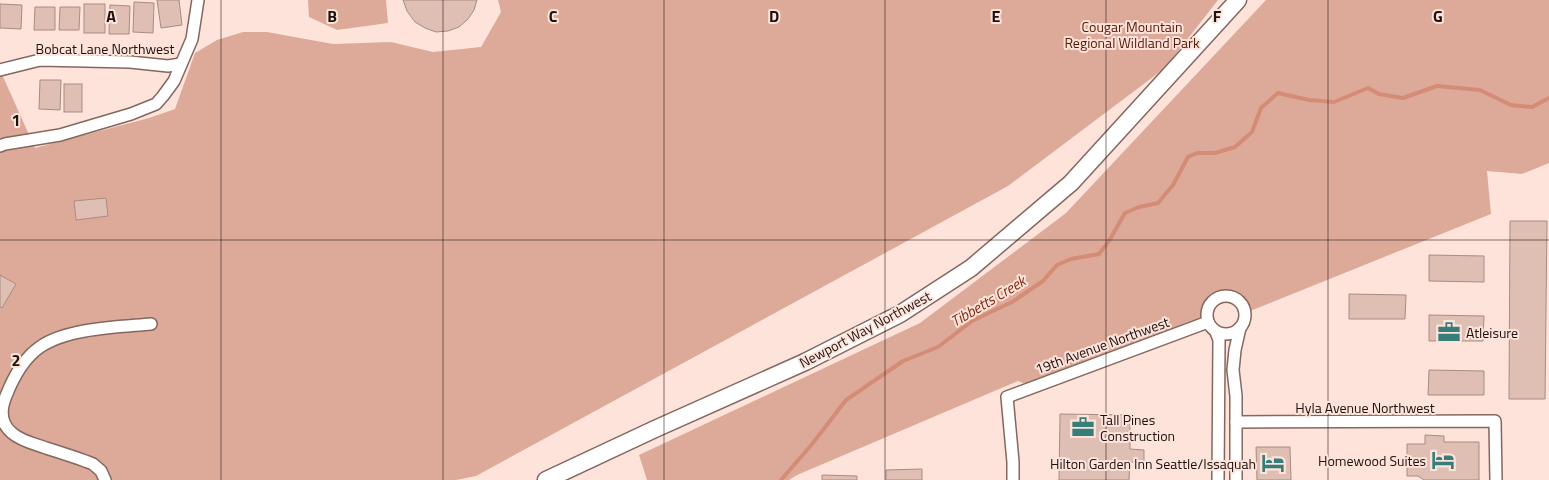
<svg xmlns="http://www.w3.org/2000/svg" width="1549" height="480" viewBox="0 0 1549 480" font-family="'Titillium Web',sans-serif">
<style>
.green{fill:#ddaa9a}
.lines{fill:none;stroke-linecap:round;stroke-linejoin:round}
.stream{stroke:#d48c76;stroke-width:4}
.building{fill:#dfbeb4;stroke:#aa8b81}
.street-casing{stroke:#84675e;stroke-width:14}
.secondary-casing{stroke:#84675e;stroke-width:19}
.street{stroke:#fff;stroke-width:11}
.secondary{stroke:#fff;stroke-width:16}
.grid{fill:none;stroke:#1c110e;stroke-width:1;stroke-opacity:0.55}
.labels{text-anchor:middle;dominant-baseline:central;stroke-width:4;stroke-linejoin:round;paint-order:stroke}
.park-label{font-size:14px;fill:#571702;stroke:#fee3db}
.street-label{font-size:14px;fill:#1c110e;stroke:#fee3db}
.poi-label{font-size:14px;fill:#1c110e;stroke:#fee3db;text-anchor:start}
.water-label{font-size:15px;font-style:italic;fill:#7f2a0c;stroke:#fee3db}
.grid-label{font-size:16px;text-anchor:middle;font-weight:bold;fill:#1c110e;stroke:#fee3db;stroke-width:4;stroke-linejoin:round;paint-order:stroke}
</style>
<rect width="100%" height="100%" fill="#fee3db"/>
<g class="green">
<polygon points="308,0 386,0 388,23 337,30 309,17"/>
<polygon points="498,0 1218,0 1165,68 1008,186 476,476 456,480 0,480 0,70 35,148 149,118 175,109 195,53 217,40 243,32 267,32 333,44 391,42 433,52 481,47 501,12"/>
<path d="M1266,0H1549V163L1522,174L1487,171L1491,214L1245,313C1238,288 1206,292 1207,319L1033,387L1018,381L797,475L789,480H647L639,455L920,323L1066,213Z"/>
</g>
<g class="lines">
<polyline class="stream" points="781,480 813,443 846,400 903,361 938,347 972,321 1012,302 1043,281 1057,265 1071,259 1099,254 1109,241 1125,213 1139,207 1158,203 1173,185 1188,157 1197,153 1215,153 1235,147 1252,132 1261,108 1278,93 1309,100 1334,102 1368,88 1379,94 1403,98 1437,86 1480,90 1511,105 1532,107 1549,98"/>
</g>
<g class="building">
<polygon points="157,0 179,0 182,25 161,28"/>
<polygon points="403,0 477,0 474,10 468,19 459,27 448,31 436,32 425,28 415,22 407,11"/>
<polygon points="134,2 154,3 153,33 133,32"/>
<polygon points="0,4 22,5 21,29 0,28"/>
<rect x="84" y="4" width="21" height="29"/>
<polygon points="110,5 130,6 129,34 109,34"/>
<polygon points="35,7 55,7 55,30 34,30"/>
<polygon points="60,7 80,7 79,30 59,30"/>
<polygon points="40,80 61,80 60,110 39,109"/>
<rect x="64" y="84" width="18" height="28"/>
<polygon points="106,198 108,216 76,220 74,201"/>
<polygon points="1510,221 1547,221 1545,399 1509,399"/>
<polygon points="1429,255 1484,256 1484,282 1429,281"/>
<polygon points="0,275 16,284 2,308 0,307"/>
<polygon points="1349,294 1406,295 1405,319 1349,319"/>
<polygon points="1429,315 1484,316 1483,341 1429,341"/>
<polygon points="1429,370 1484,371 1484,395 1428,395"/>
<polygon points="1060,414 1130,415 1130,449 1144,450 1144,462 1130,462 1129,480 1059,480"/>
<polygon points="1425,435 1444,436 1444,442 1479,442 1479,480 1424,480 1418,476 1407,476 1407,444 1425,444"/>
<polygon points="1256,447 1290,447 1291,480 1257,480"/>
<polygon points="922,469 922,480 886,480 886,470"/>
<polygon points="822,475 857,476 857,480 822,480"/>
</g>
<g class="lines">
<defs>
<g id="street">
<polyline points="0,70 40,60 130,62 168,66 181,64"/>
<polyline points="0,146 5,144 60,135 131,114 156,104 163,96 174,81 192,39 198,0"/>
<circle cx="1226" cy="315" r="19"/>
<polyline points="1216,332 1219,340 1218,480"/>
<polyline points="1236,422 1495,421 1496,480"/>
<path d="M105,480L101,471L93,464C78,458 62,453 46,448C35,444 21,441 12,433C0,423 0,410 6,396C13,378 24,358 40,347C67,328 119,327 151,324"/>
<polyline points="1013,480 1013,462 1007,397 1208,322"/>
<polyline points="1236,480 1236,396 1233,370 1235,350 1240,328"/>
</g>
<polyline id="secondary" points="546,480 655,429 805,362 900,314 971,268 1071,183 1238,0"/>
</defs>
<use href="#street" class="street-casing"/>
<use href="#secondary" class="secondary-casing"/>
<use href="#street" class="street"/>
<use href="#secondary" class="secondary"/>
</g>
<path class="grid" d="M221,0V480M443,0V480M664,0V480M885,0V480M1106,0V480M1328,0V480M0,240H1549"/>
<defs>
<symbol id="office-bare" viewBox="-9 -9 18 18"><path d="M-6-3h4V-5.5h4V-3h4V5H-6ZM-1-4.5V-3h2v-1.5ZM-6 0V1H6V0Z" fill="#377e78" stroke="#fee3db" stroke-width="2.5" paint-order="stroke"/></symbol>
<symbol id="hotel-bare" viewBox="-9 -9 18 18"><path d="M-6-4.5h1.5V1H6V5H4.5V3h-9V5H-6ZM-4 0a1.8 1.8 0 1 1 3.6 0ZM.5 0V-2.5h3Q6-2.5 6 0Z" fill="#377e78" stroke="#fee3db" stroke-width="2.5" paint-order="stroke"/></symbol>
</defs>
<g fill-rule="evenodd">
<use href="#office-bare" x="1433" y="316" width="32" height="32"/>
<use href="#office-bare" x="1067" y="411" width="32" height="32"/>
<use href="#hotel-bare" x="1427" y="444" width="32" height="32"/>
<use href="#hotel-bare" x="1257" y="447" width="32" height="32"/>
</g>
<g class="labels">
<g class="park-label">
<text x="1132" y="26">Cougar Mountain<tspan x="1132" dy="16">Regional Wildland Park</tspan></text>
</g>
<g class="street-label">
<text x="105" y="48">Bobcat Lane Northwest</text>
<text transform="translate(865 329) rotate(-28)">Newport Way Northwest</text>
<text transform="translate(1102 345) rotate(-20)">19th Avenue Northwest</text>
<text x="1365" y="407">Hyla Avenue Northwest</text>
</g>
<g class="poi-label">
<text x="1466" y="332">Atleisure</text>
<text x="1100" y="419">Tall Pines<tspan x="1100" dy="16">Construction</tspan></text>
<text x="1426" y="460" text-anchor="end">Homewood Suites</text>
<text x="1256" y="463" text-anchor="end">Hilton Garden Inn Seattle/Issaquah</text>
</g>
<g class="water-label">
<text transform="translate(988 301) rotate(-31)">Tibbetts Creek</text>
</g>
</g>
<g class="grid-label">
<text x="111" y="22">A</text>
<text x="332" y="22">B</text>
<text x="553" y="22">C</text>
<text x="774" y="22">D</text>
<text x="996" y="22">E</text>
<text x="1217" y="22">F</text>
<text x="1438" y="22">G</text>
<text x="16" y="126">1</text>
<text x="16" y="366">2</text>
</g>
</svg>
